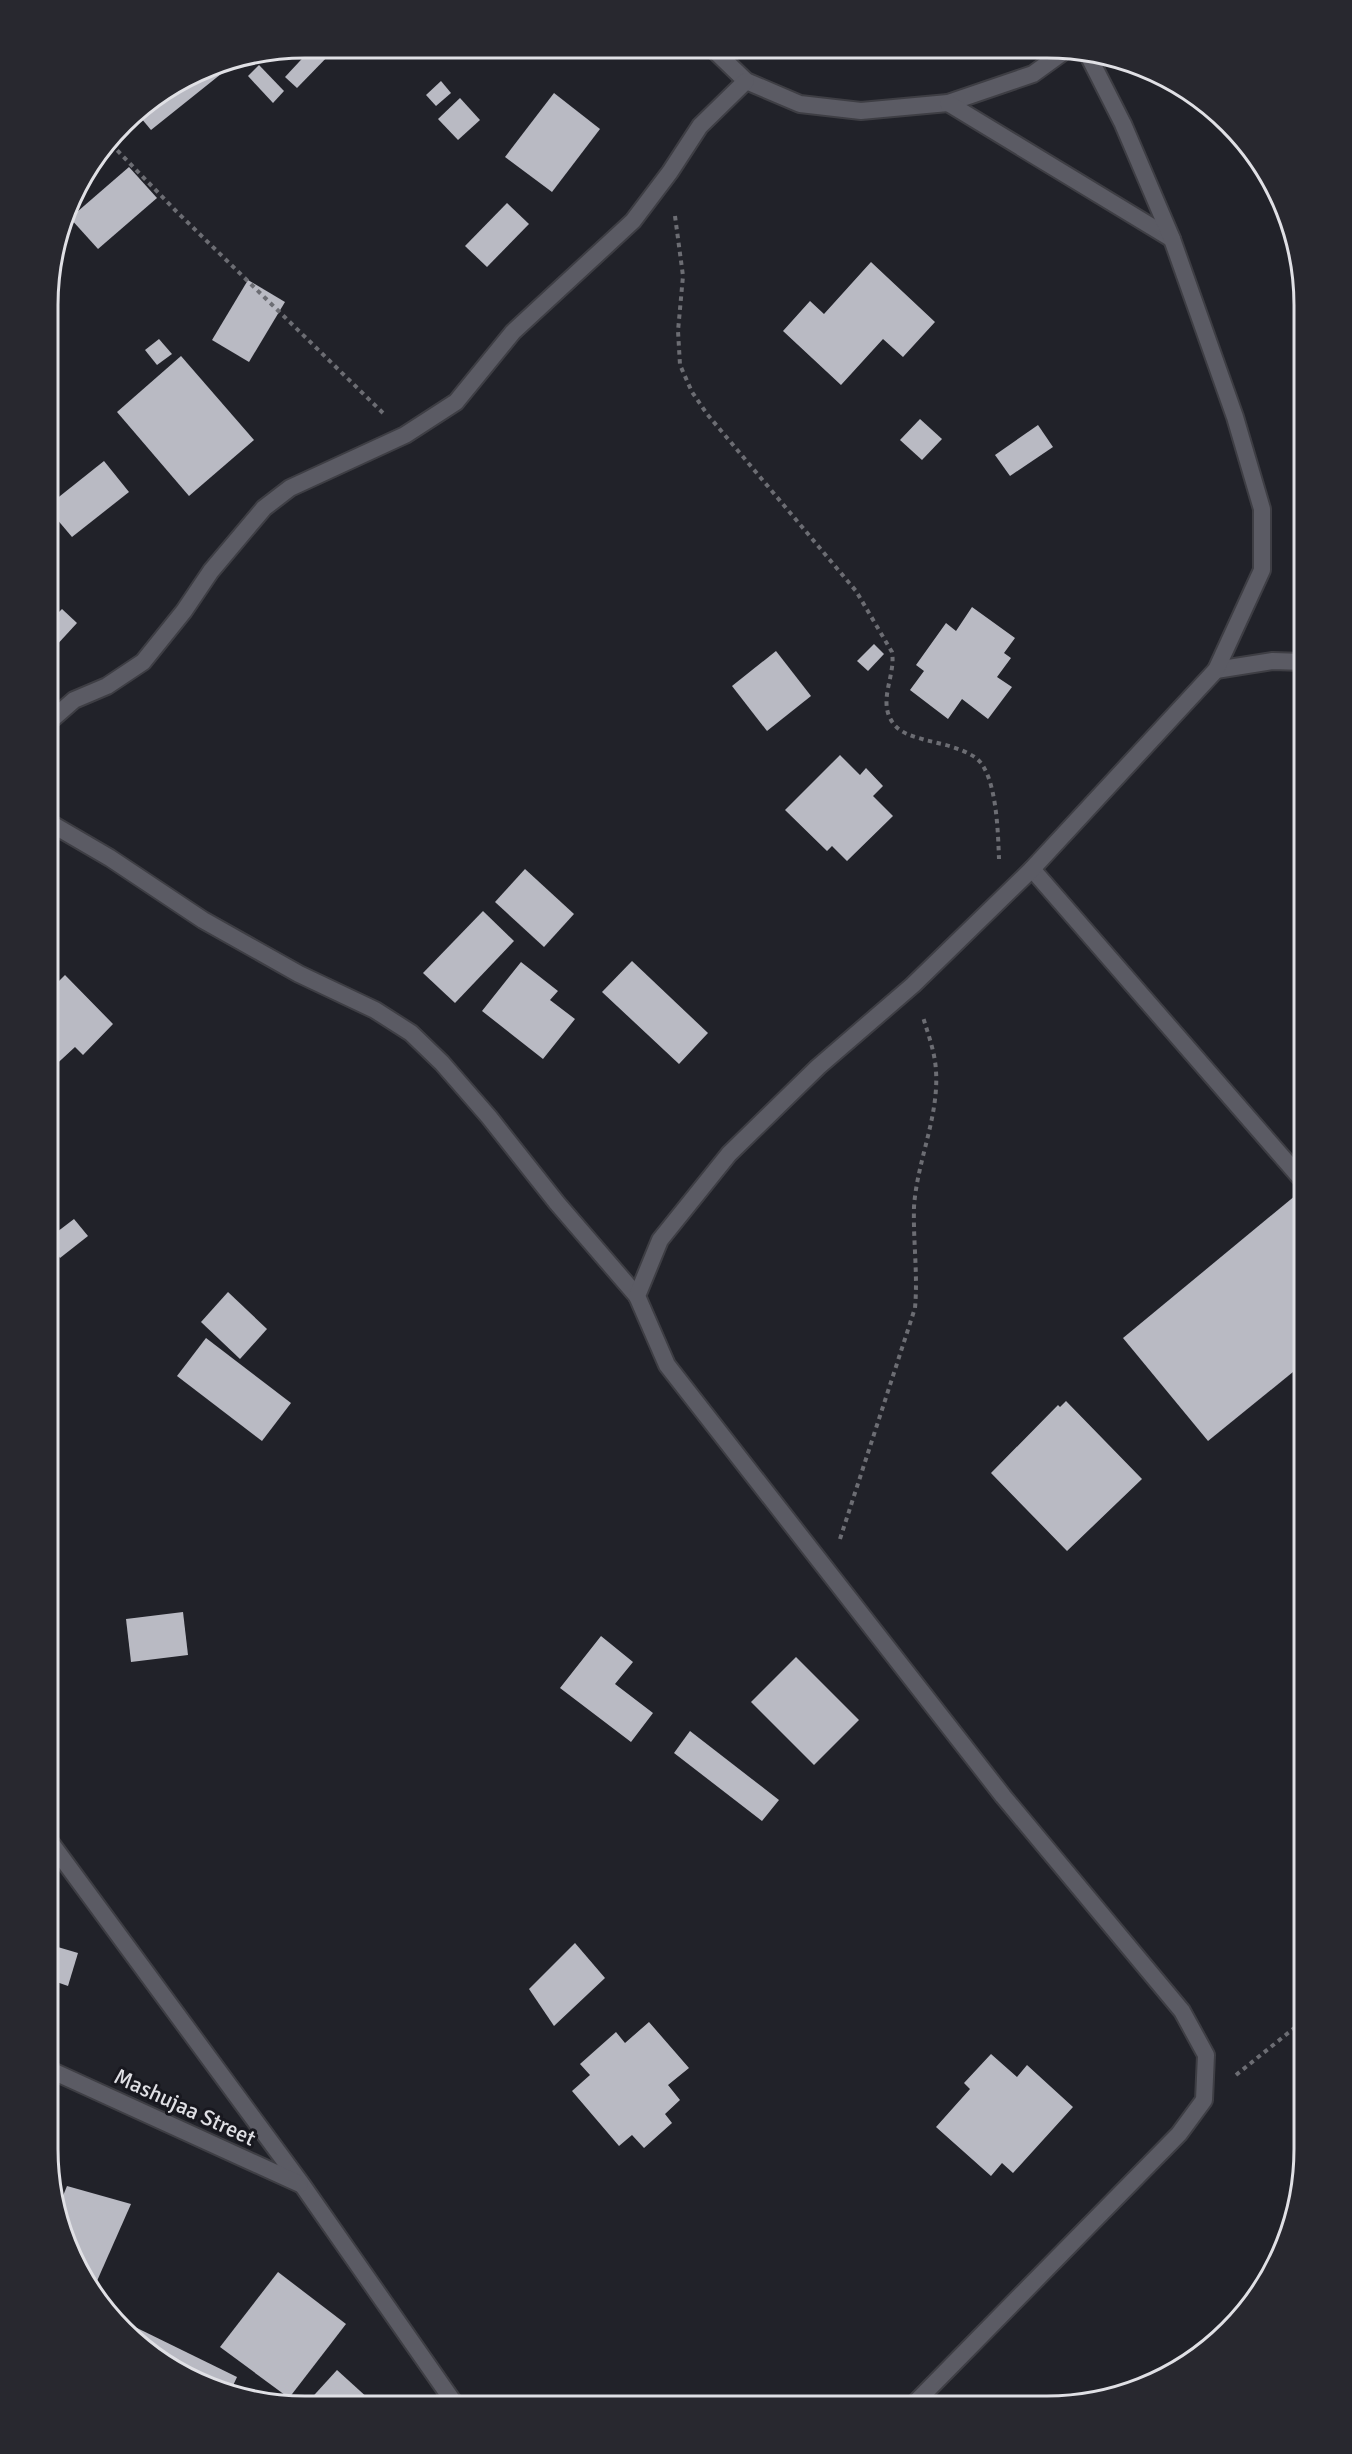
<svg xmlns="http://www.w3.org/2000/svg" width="1352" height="2454" viewBox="0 0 1352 2454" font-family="Signika,sans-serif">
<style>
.building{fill:#b9bac3}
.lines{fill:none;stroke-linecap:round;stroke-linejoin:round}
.minor-casing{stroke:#3e3e44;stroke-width:20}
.path{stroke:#6c6d73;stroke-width:4;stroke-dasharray:4.5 4.5;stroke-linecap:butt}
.minor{stroke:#5b5b64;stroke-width:16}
.labels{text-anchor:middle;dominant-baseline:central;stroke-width:6;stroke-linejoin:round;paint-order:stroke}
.street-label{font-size:22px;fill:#e0e0e5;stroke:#18181f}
.rim{fill:none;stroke:#e0e0e5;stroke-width:3}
</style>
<rect width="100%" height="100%" fill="#212229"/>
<g class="building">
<polygon points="312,48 330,48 333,51 297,88 285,77"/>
<polygon points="236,62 151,130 136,112 207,67"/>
<polygon points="259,65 284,91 273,103 248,76"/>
<polygon points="441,81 451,93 436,106 426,95"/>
<polygon points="554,93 600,129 552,192 505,157"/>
<polygon points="460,98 480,120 458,140 438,119"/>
<polygon points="129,167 157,198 98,249 70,218"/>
<polygon points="507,203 529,224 487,267 465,246"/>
<polygon points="871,262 935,322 903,357 883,339 841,385 783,331 810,301 824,314"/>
<polygon points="248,280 285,302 249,362 212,340"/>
<polygon points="159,339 172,354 157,365 145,350"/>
<polygon points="181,356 254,440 189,496 117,412"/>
<polygon points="920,419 942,439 922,460 900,440"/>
<polygon points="1038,425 1053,447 1010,476 995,455"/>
<polygon points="104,461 129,492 72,537 50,511 50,504"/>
<polygon points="972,607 1015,638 1004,653 1011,658 997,677 1012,687 988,719 962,699 948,719 910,690 924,671 916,665 946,623 956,631"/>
<polygon points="62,609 77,623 54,648 50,644 50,621"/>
<polygon points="874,644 884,654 868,671 857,661"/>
<polygon points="776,651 811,696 767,731 732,686"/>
<polygon points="840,755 860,775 866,768 883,786 873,796 893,816 847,861 832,846 827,851 785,810"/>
<polygon points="525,869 574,914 544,947 495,902"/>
<polygon points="483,911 514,941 455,1003 423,973"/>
<polygon points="632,961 708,1033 679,1064 602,992"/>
<polygon points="521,962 558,991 550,1000 575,1019 543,1059 482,1011"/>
<polygon points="65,975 113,1024 83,1055 75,1047 49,1071 49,991"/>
<polygon points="1296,1195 1304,1204 1304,1363 1208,1441 1123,1338"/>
<polygon points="74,1219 88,1236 60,1258 49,1242 49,1238"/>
<polygon points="228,1292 267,1329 240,1359 201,1322"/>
<polygon points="206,1338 291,1403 262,1441 177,1376"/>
<polygon points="1066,1401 1142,1479 1067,1551 991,1473 1058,1405 1060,1407"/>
<polygon points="183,1612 188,1655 131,1662 126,1619"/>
<polygon points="601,1636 633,1662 615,1684 653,1713 631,1742 560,1688"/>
<polygon points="796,1657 859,1720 814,1765 751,1702"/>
<polygon points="690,1731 779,1800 762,1821 674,1753"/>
<polygon points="575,1943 605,1978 554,2026 529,1989"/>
<polygon points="51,1945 78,1953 68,1986 48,1979 48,1954"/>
<polygon points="649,2022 689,2068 668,2085 680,2100 665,2114 672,2123 644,2148 632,2135 619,2146 572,2091 590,2075 580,2064 616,2032 625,2043"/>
<polygon points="991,2054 1017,2077 1027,2065 1073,2107 1013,2173 1002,2163 991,2176 936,2127 970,2089 964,2083"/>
<polygon points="67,2186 131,2204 93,2290 62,2232 58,2208"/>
<polygon points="278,2272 346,2324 289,2398 220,2347"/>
<polygon points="137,2328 237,2377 230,2392 207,2386 148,2353 133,2337"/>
<polygon points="337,2370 370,2400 367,2404 306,2404"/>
</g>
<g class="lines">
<defs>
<g id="minor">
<polyline points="715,51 746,81 800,104 861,111 948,103 1033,74 1062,53"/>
<polyline points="948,103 1172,239"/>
<polyline points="1216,670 1273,661 1304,662"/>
<polyline points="50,721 74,700 107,686 143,662 184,611 211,571 264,508 290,488 405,435 456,402 513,332 633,221 670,172 700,126 746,81"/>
<polyline points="50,823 110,858 203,920 299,974 375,1010 411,1033 442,1063 489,1117 557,1203 637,1296"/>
<polyline points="1032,869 1304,1182"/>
<polyline points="48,1839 303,2186 455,2404"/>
<polyline points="48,2069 300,2184"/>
<polyline points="912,2406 1179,2134 1204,2100 1206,2055 1182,2011 1003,1796 667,1365 637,1296 660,1240 729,1154 818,1067 913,985 1032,869 1216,670 1262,570 1262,509 1235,417 1172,239 1123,124 1087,53"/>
</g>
</defs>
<use href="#minor" class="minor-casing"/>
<g class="path">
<polyline points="111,144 176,211 383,413"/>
<path d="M675,216L683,276L678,331L680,365L692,392L707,414L856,591L892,652C896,676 877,701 893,723C901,734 913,736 925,740C942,744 962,748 976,758C997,774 998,834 999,859"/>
<path d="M840,1539L915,1308C918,1274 913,1241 914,1207C917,1161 939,1117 936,1071C935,1052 928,1034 923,1017"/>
<polyline points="1236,2075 1303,2021"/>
</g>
<use href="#minor" class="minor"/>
</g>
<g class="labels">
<g class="street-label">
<text transform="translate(185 2107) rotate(25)">Mashujaa Street</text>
</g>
</g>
<path d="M0 0H1352V2454H0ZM305 58H1047A247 247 0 0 1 1294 305V2149A247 247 0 0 1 1047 2396H305A247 247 0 0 1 58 2149V305A247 247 0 0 1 305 58Z" fill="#28282f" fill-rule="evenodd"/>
<path class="rim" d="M305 58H1047A247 247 0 0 1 1294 305V2149A247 247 0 0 1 1047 2396H305A247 247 0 0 1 58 2149V305A247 247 0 0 1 305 58Z"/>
</svg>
